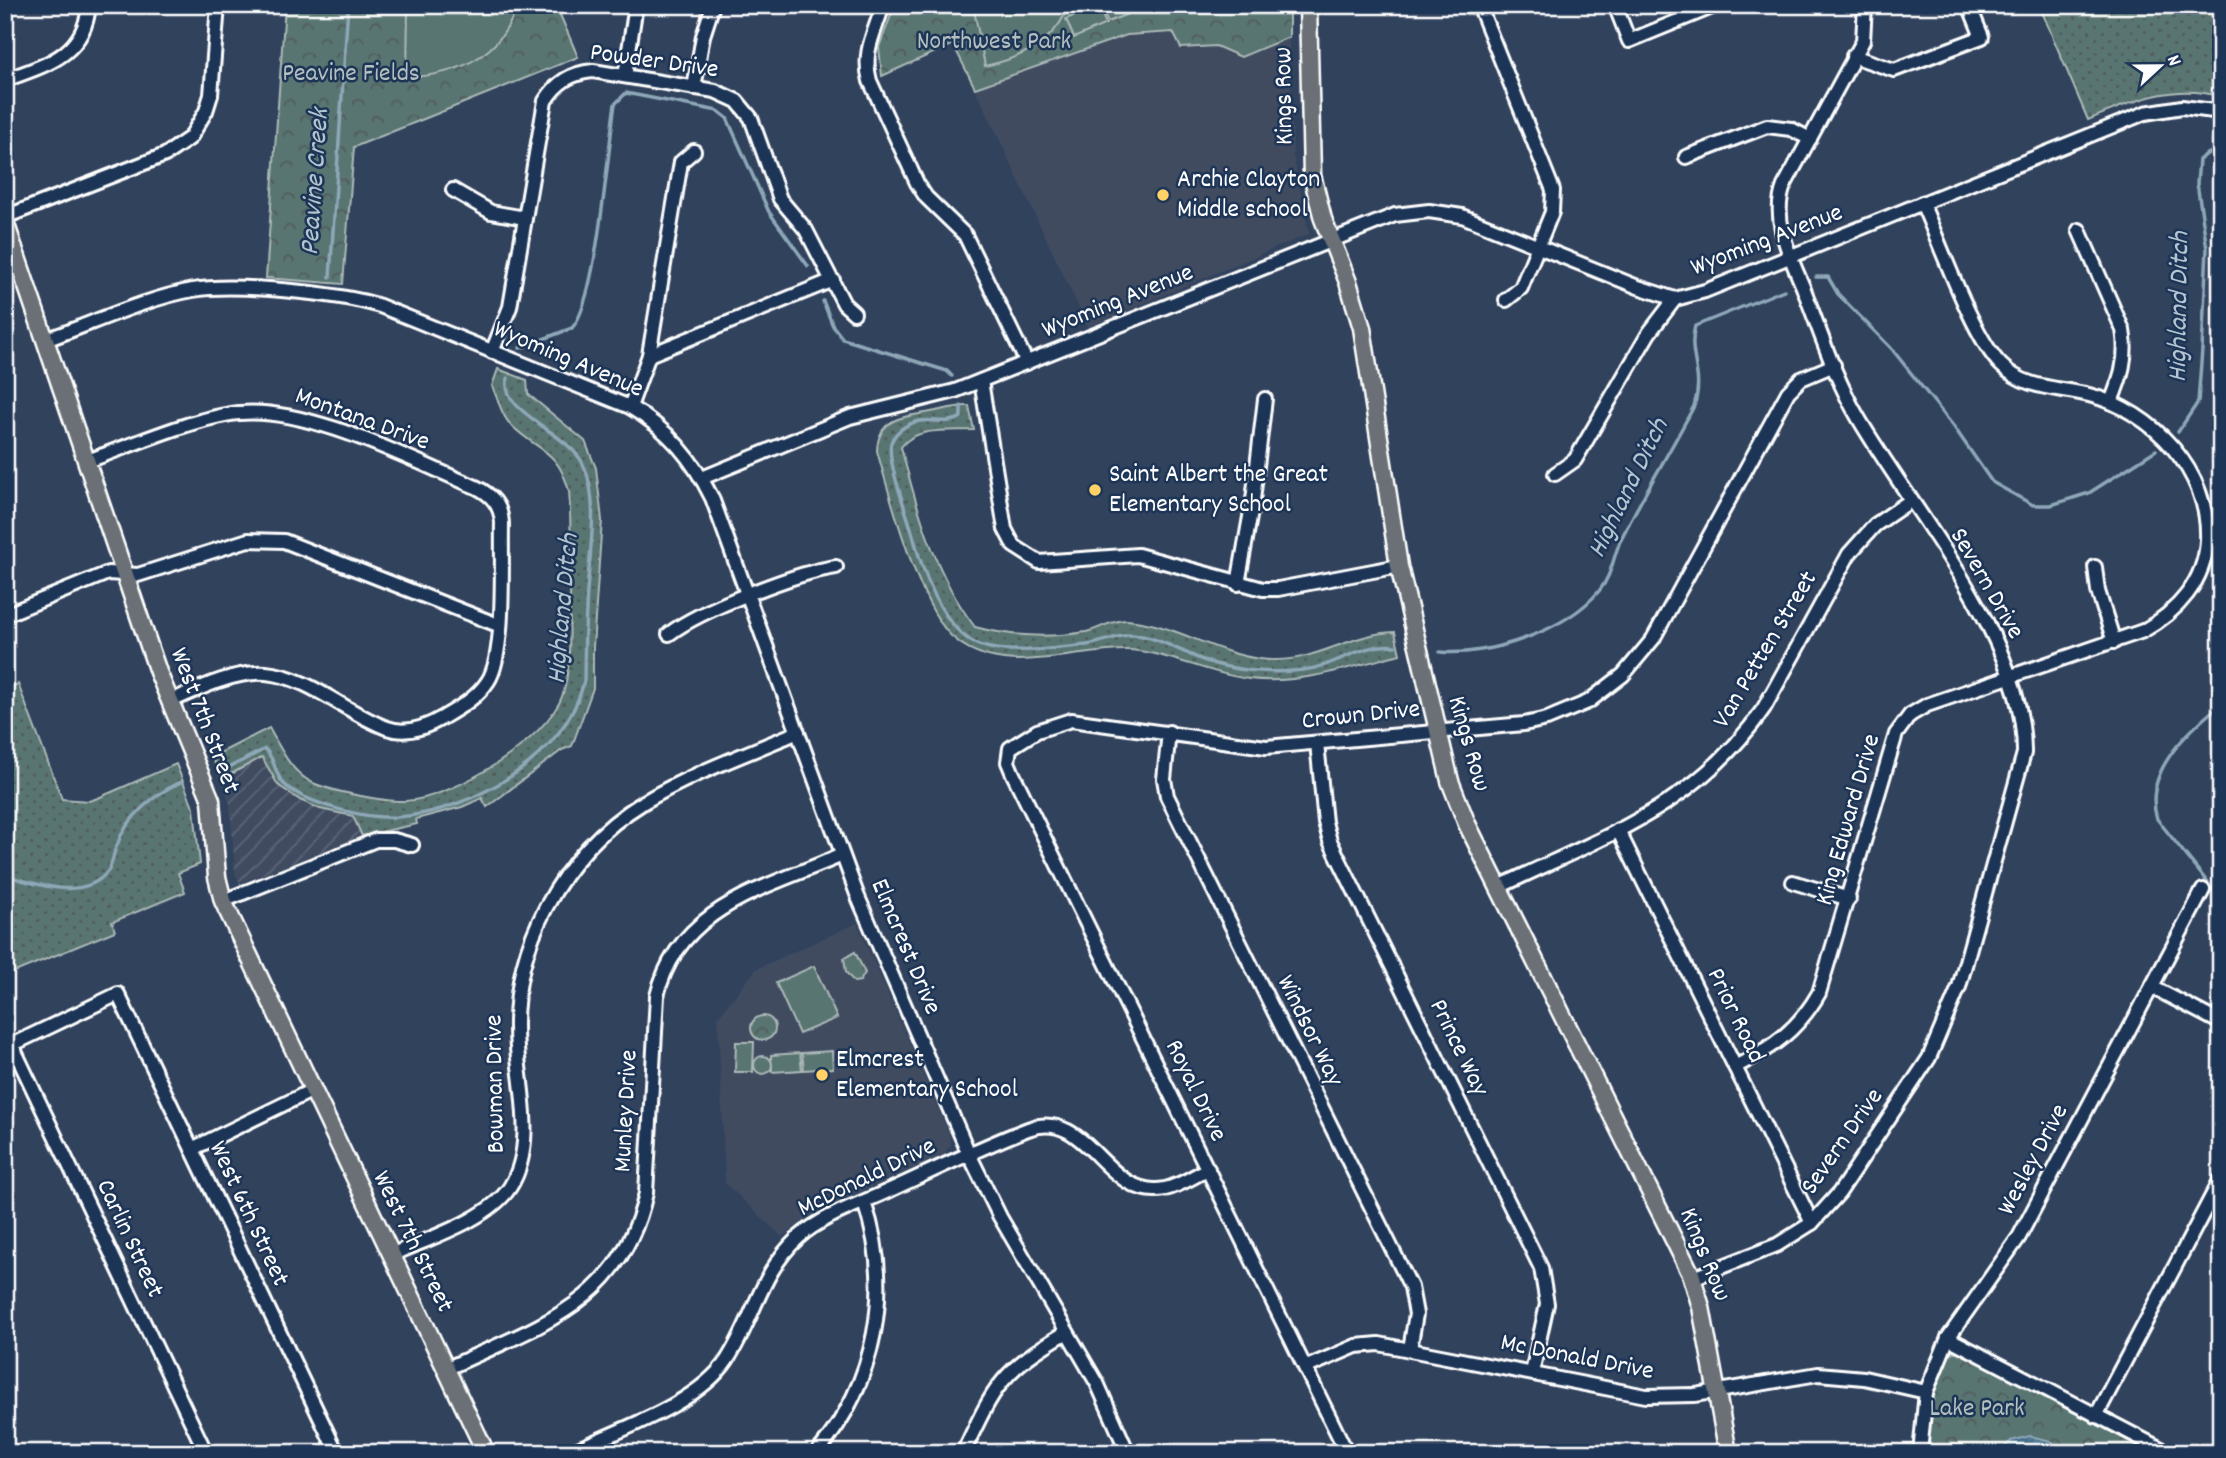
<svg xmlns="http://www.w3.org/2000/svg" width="2226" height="1458" viewBox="0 0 2226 1458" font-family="Dekko,sans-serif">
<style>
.built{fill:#3f4b61}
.industrial{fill:url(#industrial-furrows)}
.grass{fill:url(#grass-dots);stroke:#acbab8;stroke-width:2}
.park{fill:url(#park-crowns);stroke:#acbab8;stroke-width:2}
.garden{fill:#587471;stroke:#acbab8;stroke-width:2}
.water{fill:url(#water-ripples);stroke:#8ea8b8;stroke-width:2}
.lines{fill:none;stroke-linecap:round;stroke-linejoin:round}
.stream{stroke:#8ea8b8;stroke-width:3.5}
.minor-casing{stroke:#fff;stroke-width:18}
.major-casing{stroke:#fff;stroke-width:21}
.minor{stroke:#1d3557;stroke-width:12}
.major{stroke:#6a7074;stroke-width:16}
.poi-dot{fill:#ffd166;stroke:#1d3557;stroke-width:2.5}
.labels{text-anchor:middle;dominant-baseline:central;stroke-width:5;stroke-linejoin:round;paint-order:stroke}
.park-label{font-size:26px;fill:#b4c0bf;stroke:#1d3557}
.street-label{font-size:26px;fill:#fff;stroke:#1d3557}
.poi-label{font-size:26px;fill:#fff;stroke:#1d3557;text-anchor:start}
.water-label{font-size:28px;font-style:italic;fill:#b4c5d0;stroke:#1d3557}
</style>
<defs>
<pattern id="industrial-furrows" width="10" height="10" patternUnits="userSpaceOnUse" patternTransform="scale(1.75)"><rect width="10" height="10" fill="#3f4b61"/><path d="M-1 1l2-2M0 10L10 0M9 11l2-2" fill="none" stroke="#5c6679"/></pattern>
<pattern id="grass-dots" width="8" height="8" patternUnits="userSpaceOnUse" patternTransform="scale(1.75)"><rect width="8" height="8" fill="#587471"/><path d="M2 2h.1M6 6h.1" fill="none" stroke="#515c5b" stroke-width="1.8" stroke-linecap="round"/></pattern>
<pattern id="park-crowns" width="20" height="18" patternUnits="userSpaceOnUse" patternTransform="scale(1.75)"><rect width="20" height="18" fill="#587471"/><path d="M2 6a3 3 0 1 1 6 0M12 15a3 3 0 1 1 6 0" fill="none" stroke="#515c5b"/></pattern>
<pattern id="water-ripples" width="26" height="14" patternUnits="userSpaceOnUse" patternTransform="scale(1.75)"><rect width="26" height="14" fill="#436e89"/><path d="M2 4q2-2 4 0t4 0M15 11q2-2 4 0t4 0" fill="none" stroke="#5f849b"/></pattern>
</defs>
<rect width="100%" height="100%" fill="#31425d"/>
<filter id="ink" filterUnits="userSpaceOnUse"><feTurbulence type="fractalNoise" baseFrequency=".0143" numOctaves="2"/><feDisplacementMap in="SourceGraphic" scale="14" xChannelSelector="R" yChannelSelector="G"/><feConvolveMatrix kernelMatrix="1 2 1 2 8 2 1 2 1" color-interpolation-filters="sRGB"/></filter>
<g filter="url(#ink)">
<g class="built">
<polygon points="1173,32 1181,48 1216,46 1241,57 1289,37 1293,155 1309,234 1088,327 975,88 1127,35"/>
<polygon points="857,923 949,1134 951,1145 944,1154 816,1211 782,1237 725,1183 718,1017 756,969"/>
</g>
<polygon class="industrial" points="260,757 265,760 278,785 300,800 320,809 353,816 362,836 240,883 235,873 230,804 222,779"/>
<g class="grass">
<path d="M2039,5H2221V97C2174,82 2131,102 2088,120Z"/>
<path d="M498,369L527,380L528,394L585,441L596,468L602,520L593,647V688L572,746L562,750L487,807L482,798L462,807L416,819L417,824L362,836L353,816L320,809L300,800L278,785L262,757L222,779L212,757L269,728C280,747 290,771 311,782C329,791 384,802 405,801C452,799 548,740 563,694C571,667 569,636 570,609C570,569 572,530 569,491C558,449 539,452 512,426C502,417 498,399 492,386Z"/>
<path d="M969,406L974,430C951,431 916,426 901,447C917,509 935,575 975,627C1012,637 1049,638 1086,632C1099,629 1114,619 1127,620C1179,624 1223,660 1276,660C1319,660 1352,633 1395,632L1400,654C1351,667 1300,685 1249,679C1212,675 1161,650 1126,650C1071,650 1003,678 956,640C920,613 890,496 877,451C878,417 904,417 931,412C943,410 957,405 969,406Z"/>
<polygon points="18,684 62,799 89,801 98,798 176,764 194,809 200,864 178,873 185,892 112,922 115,931 5,976 5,689"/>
</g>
<g class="park">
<polygon points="285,5 556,5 578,57 354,147 343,284 266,278"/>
<polygon points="895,5 1289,5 1289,37 1241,57 1216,46 1181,48 1173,32 1127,35 975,88 953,44 882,76 879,47"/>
<polygon points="855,952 865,973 860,981 854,982 846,972 844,958"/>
<circle cx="763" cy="1028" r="12"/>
<path d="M1957,1351L1962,1352L2152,1453H1928C1928,1432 1932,1356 1957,1351Z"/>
</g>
<g class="garden">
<path d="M408,5H517C502,56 456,76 407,77Z"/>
<path d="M973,5H1068C1058,41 1019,59 985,66Z"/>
<polygon points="1098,5 1106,24 1074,38 1066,19"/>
<polygon points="1100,5 1138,5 1140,9 1108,22"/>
<polygon points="814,966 837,1018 799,1034 776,983"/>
<polygon points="736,1042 754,1042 753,1072 735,1072"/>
<polygon points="832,1051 833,1068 804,1070 802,1053"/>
<polygon points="800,1053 802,1070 772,1072 771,1055"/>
<circle cx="763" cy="1065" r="9"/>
</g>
<polygon class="water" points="2030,1436 2051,1441 2065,1453 1999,1453 2011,1441"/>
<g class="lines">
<g class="stream">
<polyline points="330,277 348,5"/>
<polyline points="1816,277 1828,277 1838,294 1891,348 1954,427 1992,482 2033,505 2051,505 2089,493 2156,450"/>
<polyline points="823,301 833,326 843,339 947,371 952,376"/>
<path d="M520,348L572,328C597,302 608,147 615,104L626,93L718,111L727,118L769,212L808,266"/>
<path d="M961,406V417C950,425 933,419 920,421C908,423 895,431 891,443C886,459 908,516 913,535C922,570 940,621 971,641C995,657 1059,648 1087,645C1102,643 1119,634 1133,635C1157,636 1181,652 1203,660C1232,671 1273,674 1303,670C1336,667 1361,642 1395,646"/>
<polyline points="2178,432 2198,402 2202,350 2207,249 2197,183 2199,160 2208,153 2221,155"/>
<path d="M1440,652C1489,657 1567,630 1599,591C1613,574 1613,555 1622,537C1644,493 1671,450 1694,406C1705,373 1687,356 1695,326L1784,290"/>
<path d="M2221,704C2188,731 2142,772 2157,819L2221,899"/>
<path d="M224,770L265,749C277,761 274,779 290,789C316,806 366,819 397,817C471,812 567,757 584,681C584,651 585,620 587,590C590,552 600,496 582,462C566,432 497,410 508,378"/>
<path d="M5,875C34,884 85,902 108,871C113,864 113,853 117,845C127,817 154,794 181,782"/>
</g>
<defs>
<g id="minor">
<path d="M883,5C875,32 862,52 870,81L917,183L926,197L965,235L1027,363"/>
<polyline points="1479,5 1553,190 1552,212 1521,288 1506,300"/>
<polyline points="1615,5 1629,41 1717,5"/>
<polyline points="1853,56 1894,70 1982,37 1969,5"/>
<polyline points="625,76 636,5"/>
<path d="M5,80C46,65 85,55 89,5"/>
<polyline points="694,88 703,36 713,5"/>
<polyline points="1686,157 1767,126 1791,129 1810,139"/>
<polyline points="453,190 491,212 525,218"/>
<polyline points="5,217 165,155 190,138 206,111 211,95 218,5"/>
<path d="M2079,230L2123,330C2128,358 2121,377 2111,402"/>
<path d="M45,340C91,324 147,298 193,290C234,283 340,293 380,306L630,407C669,430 692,458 712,498L858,897L969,1154L1000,1217L1097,1383L1128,1453"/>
<path d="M492,352L510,307L545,101C557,82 571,73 593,71L715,91L737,101L751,118L780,199L806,230L844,304L854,313"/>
<polyline points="649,355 833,280"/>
<polyline points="981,381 1005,529 1014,546 1039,562 1138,555 1263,589 1278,589 1399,566"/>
<polyline points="630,407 649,355 681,162 694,151"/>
<path d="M87,461C130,446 196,417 239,413C308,406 411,460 476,487C492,495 501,505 502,523C501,560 506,654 488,681C477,698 459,708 442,718C425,728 406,735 387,728C346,713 310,677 266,673C234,671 198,689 169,702"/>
<polyline points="1555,474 1575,460 1649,333 1675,299"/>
<polyline points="702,478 850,417 955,391 1395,215 1429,211 1462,216 1638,287 1675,299 1705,291 2145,113 2182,107 2221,112"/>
<polyline points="2207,544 2221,545"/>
<polyline points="2095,567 2098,591 2114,642"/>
<polyline points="1238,584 1253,500 1265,399"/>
<polyline points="5,615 108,573 138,575 248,540 284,541 498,625"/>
<path d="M669,634C700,610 798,572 836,567"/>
<polyline points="1169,732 1164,779 1167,796 1411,1287 1416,1314 1410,1349"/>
<polyline points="1317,743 1325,822 1330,841 1541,1268 1547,1304 1532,1373"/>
<polyline points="1618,830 1812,1223"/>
<polyline points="1793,882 1849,899"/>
<path d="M1499,887C1602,837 1697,807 1764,708L1849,554L1875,525L1910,501"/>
<polyline points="223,901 376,840 394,840 412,845"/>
<polyline points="2152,987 2221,1023"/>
<polyline points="12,1045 206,1453"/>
<polyline points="5,1048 118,994 337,1453"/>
<path d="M1735,1067C1772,1048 1798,1030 1819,993L1896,734L1910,715L1927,705L2143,631C2177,612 2205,582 2207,540C2210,472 2153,411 2089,395C2057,387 2026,390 2001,365C1973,337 1940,243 1922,203"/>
<polyline points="192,1149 313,1090"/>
<path d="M391,1255C426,1239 489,1220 510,1187C535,1148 521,1093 517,1048C508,950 561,853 644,802C692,773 747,754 798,732"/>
<path d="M1693,1278L1777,1245L1812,1223L1839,1193L1929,1058L1959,987L2024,753C2025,640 1915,515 1859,419C1835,379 1820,331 1803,287C1790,256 1771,219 1784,186L1863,41L1865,5"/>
<polyline points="1948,1338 2169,1453"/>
<polyline points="1307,1367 1356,1346 1379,1344 1646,1396 1695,1395 1818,1374 1864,1378 1926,1392"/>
<path d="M446,1369C537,1326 622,1304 646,1193L657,996C678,906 767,888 842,855"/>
<polyline points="2096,1416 2221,1179"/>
<path d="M569,1453C618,1430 697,1405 727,1360C754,1319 761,1271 799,1237C824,1215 858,1205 888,1191C934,1170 981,1147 1028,1129C1088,1106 1106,1201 1165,1189C1180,1186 1194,1176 1208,1169"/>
<path d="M817,1453C876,1382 894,1289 864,1202"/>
<path d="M963,1453C995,1385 1001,1371 1067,1332"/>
<polyline points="1347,1453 1013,774 1008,762 1010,748 1037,731 1071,720 1266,747 1524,724 1547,719 1588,702 1623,675 1653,639 1788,392 1801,379 1834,365"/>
<polyline points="1920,1453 1926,1392 1948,1338 2019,1237 2203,890"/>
</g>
<g id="major">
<polyline points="1308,5 1312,175 1323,219 1348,282 1362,328 1399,566 1450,781 1467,824 1691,1274 1701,1307 1728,1453"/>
<polyline points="5,222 158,672 211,800 217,877 223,901 486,1453"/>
</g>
</defs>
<use href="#minor" class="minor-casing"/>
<use href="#major" class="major-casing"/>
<use href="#minor" class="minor"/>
<use href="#major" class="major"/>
</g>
</g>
<g class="poi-dot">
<circle cx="1163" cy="195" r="7"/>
<circle cx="1095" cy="490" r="7"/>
<circle cx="822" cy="1075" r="7"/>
</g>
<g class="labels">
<g class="park-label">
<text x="994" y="42">Northwest Park</text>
<text x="351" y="74">Peavine Fields</text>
<text x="1977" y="1409">Lake Park</text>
</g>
<g class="street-label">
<text transform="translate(654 62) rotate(8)">Powder Drive</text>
<text transform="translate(1285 96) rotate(-91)">Kings Row</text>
<text transform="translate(1767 241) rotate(-21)">Wyoming Avenue</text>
<text transform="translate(1118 302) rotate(-22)">Wyoming Avenue</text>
<text transform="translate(568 360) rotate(23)">Wyoming Avenue</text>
<text transform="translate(362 420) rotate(20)">Montana Drive</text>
<text transform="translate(1986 584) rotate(60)">Severn Drive</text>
<text transform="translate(1766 650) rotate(-59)">Van Petten Street</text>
<text transform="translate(1361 716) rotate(-6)">Crown Drive</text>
<text transform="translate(204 721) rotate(69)">West 7th Street</text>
<text transform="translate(1468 744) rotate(74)">Kings Row</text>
<text transform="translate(1849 820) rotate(-74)">King Edward Drive</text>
<text transform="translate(905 947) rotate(67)">Elmcrest Drive</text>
<text transform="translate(1735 1016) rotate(64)">Prior Road</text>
<text transform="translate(1309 1031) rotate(64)">Windsor Way</text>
<text transform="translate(1458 1048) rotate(64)">Prince Way</text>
<text transform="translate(496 1084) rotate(-91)">Bowman Drive</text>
<text transform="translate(1195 1091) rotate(64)">Royal Drive</text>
<text transform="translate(627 1111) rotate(-87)">Munley Drive</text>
<text transform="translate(1843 1142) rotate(-55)">Severn Drive</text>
<text transform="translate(2034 1160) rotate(-62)">Wesley Drive</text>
<text transform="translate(867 1178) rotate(-26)">McDonald Drive</text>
<text transform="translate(248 1214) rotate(65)">West 6th Street</text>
<text transform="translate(129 1239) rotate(65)">Carlin Street</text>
<text transform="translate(412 1242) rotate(64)">West 7th Street</text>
<text transform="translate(1704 1255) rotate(68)">Kings Row</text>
<text transform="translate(1577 1358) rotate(11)">Mc Donald Drive</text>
</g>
<g class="poi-label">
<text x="1177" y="180">Archie Clayton<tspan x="1177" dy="30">Middle school</tspan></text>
<text x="1109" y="475">Saint Albert the Great<tspan x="1109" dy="30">Elementary School</tspan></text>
<text x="836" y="1060">Elmcrest<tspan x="836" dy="30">Elementary School</tspan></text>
</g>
<g class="water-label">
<text transform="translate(317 182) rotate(-86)">Peavine Creek</text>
<text transform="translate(2181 307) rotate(-89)">Highland Ditch</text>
<text transform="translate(1630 489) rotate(-64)">Highland Ditch</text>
<text transform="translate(565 609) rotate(-85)">Highland Ditch</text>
</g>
</g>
<rect width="2226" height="1458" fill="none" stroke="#1d3557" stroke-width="28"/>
<rect x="14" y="14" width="2198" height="1430" fill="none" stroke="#fff" stroke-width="2.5" filter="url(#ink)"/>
<g transform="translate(2160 66) rotate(68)" stroke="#1d3557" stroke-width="5" paint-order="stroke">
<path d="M0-5L12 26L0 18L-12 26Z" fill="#ffffff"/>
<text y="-10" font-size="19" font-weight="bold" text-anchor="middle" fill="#ffffff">N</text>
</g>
</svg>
